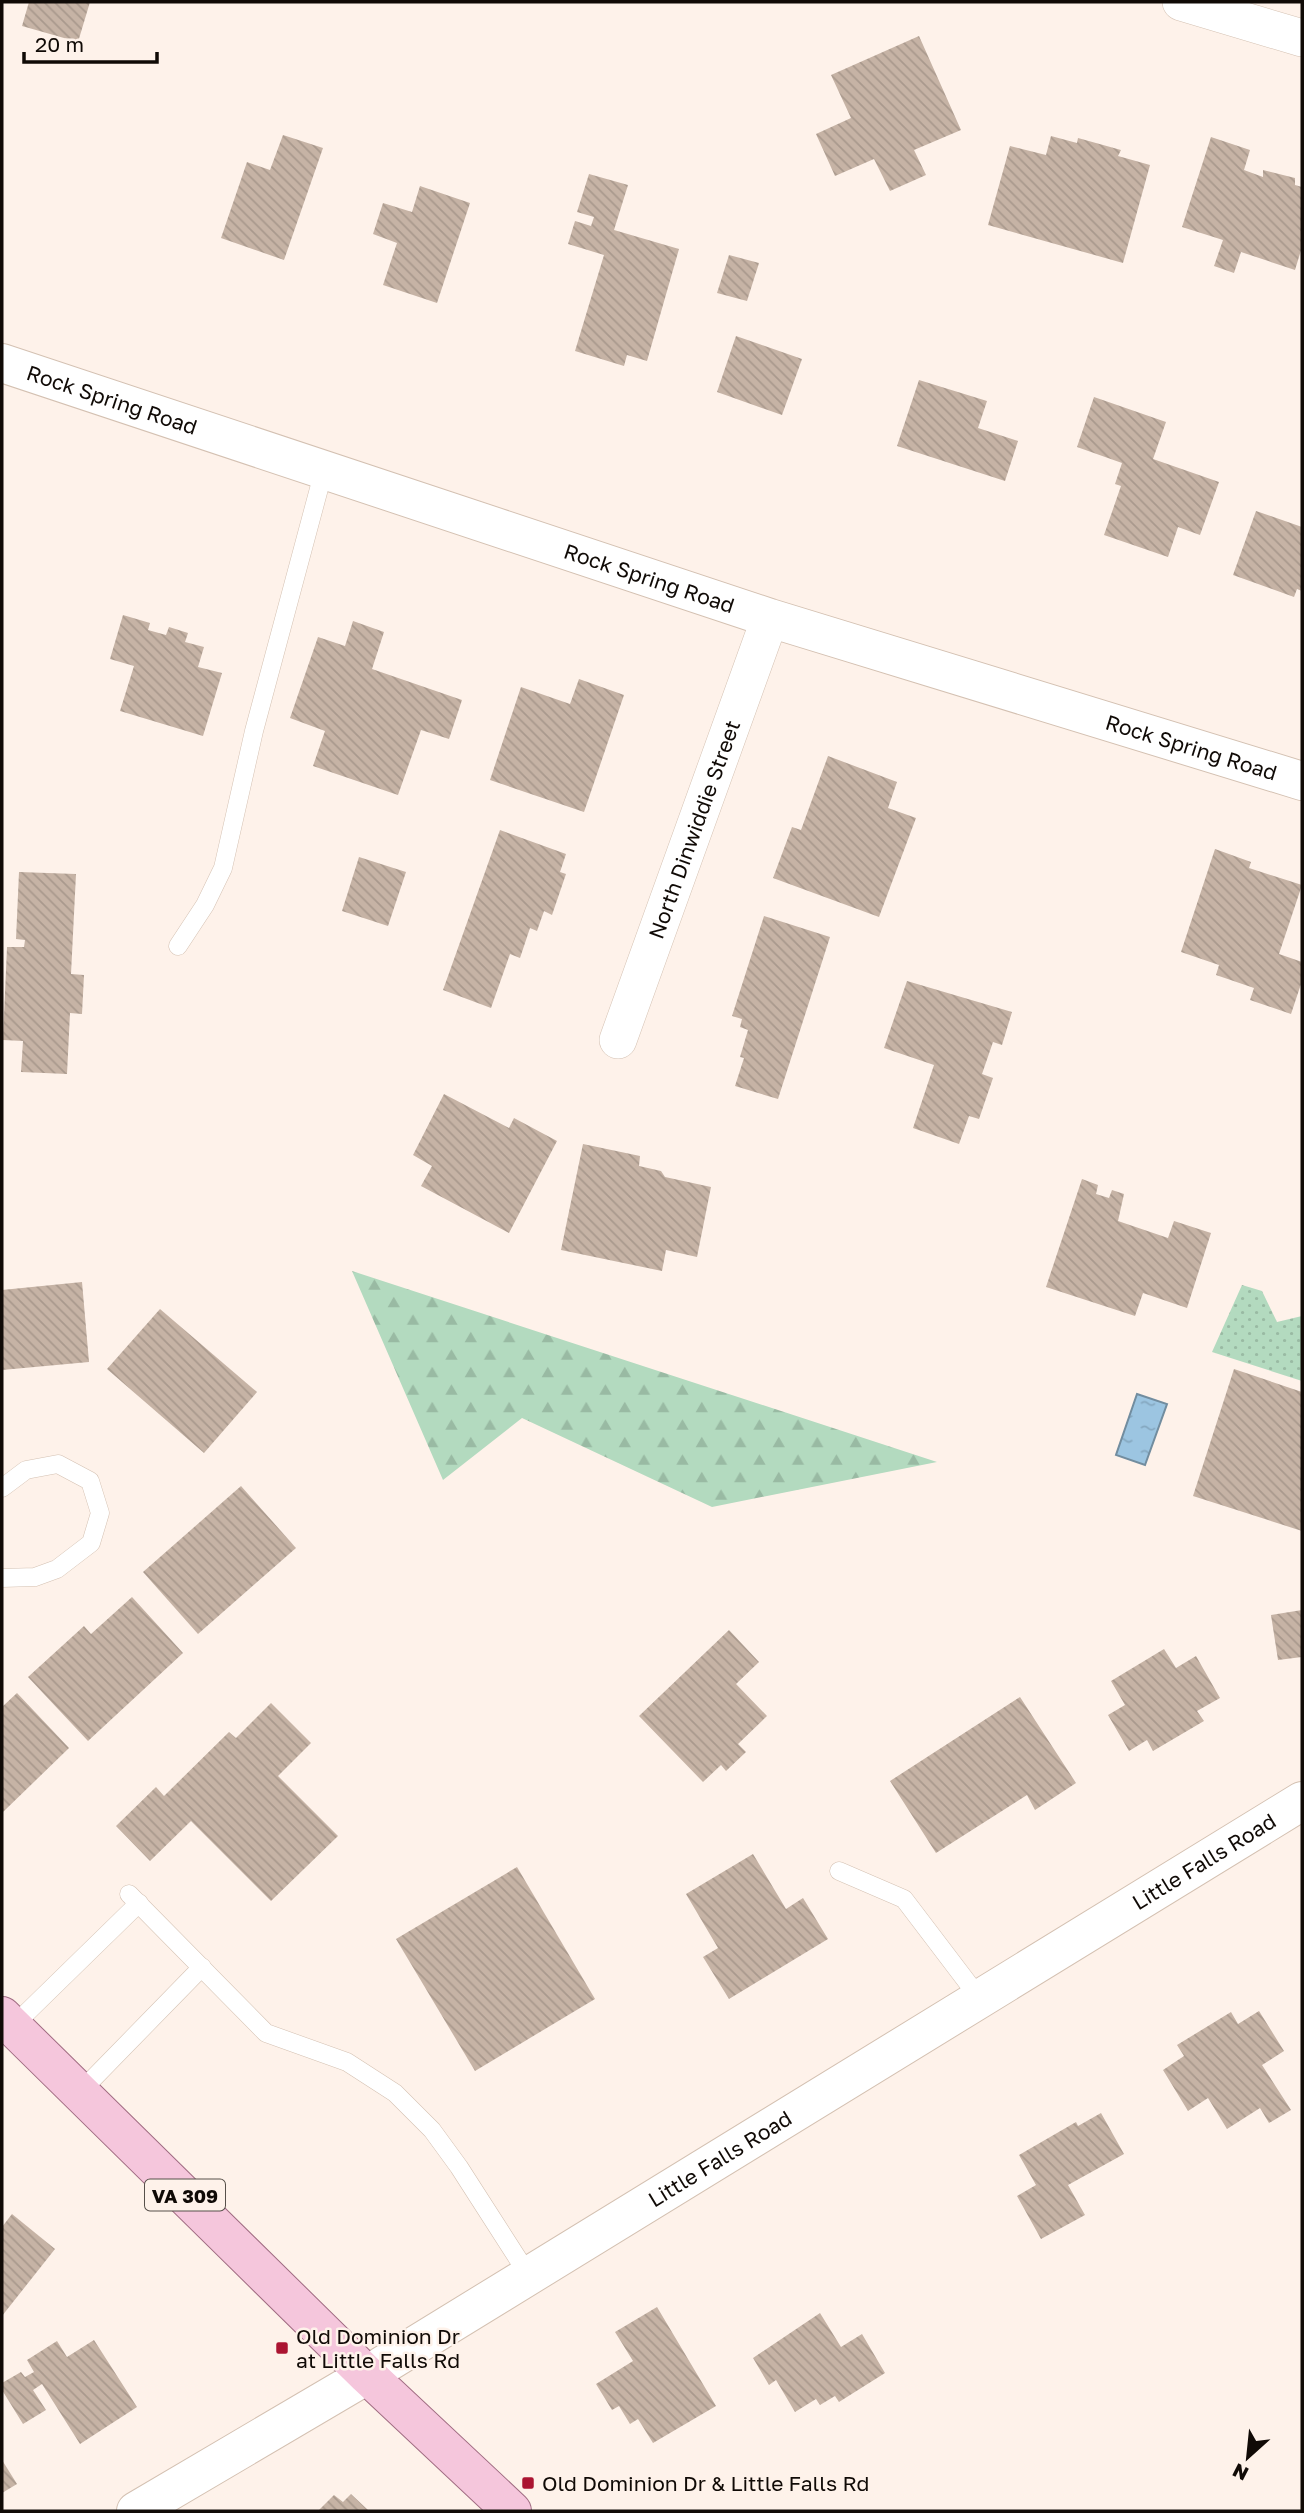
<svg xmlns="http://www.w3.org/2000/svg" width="1304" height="2513" viewBox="0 0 1304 2513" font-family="'Golos Text',sans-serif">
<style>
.forest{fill:url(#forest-firs)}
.park{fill:url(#park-dots)}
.water{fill:url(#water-ripples);stroke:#728d9f;stroke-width:2}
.building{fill:url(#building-back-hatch)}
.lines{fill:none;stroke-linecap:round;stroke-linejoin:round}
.lane-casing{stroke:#d4c1b2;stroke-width:19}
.street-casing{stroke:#d4c1b2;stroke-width:38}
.secondary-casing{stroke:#d4c1b2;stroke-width:40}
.primary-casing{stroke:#a06c82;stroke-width:40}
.lane{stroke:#fff;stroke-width:18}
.street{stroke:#fff;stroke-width:37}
.secondary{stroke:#fff;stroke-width:38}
.primary{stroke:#f5c6dc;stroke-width:38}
.poi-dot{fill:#ab1431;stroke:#fef2ea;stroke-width:2.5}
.labels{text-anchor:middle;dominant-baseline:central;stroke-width:5;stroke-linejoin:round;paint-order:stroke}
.shield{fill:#fef2ea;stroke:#57504a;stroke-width:2}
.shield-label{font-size:19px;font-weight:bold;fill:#100a06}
.street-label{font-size:21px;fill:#100a06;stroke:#fef2ea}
.poi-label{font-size:21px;fill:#100a06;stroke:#fef2ea;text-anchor:start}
</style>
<defs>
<pattern id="forest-firs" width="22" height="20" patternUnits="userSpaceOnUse" patternTransform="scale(1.75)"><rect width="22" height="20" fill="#b3dabf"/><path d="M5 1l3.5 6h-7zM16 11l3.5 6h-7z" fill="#99baa3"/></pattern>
<pattern id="park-dots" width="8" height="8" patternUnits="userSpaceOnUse" patternTransform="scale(1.75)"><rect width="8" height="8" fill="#b3dabf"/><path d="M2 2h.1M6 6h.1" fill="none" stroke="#99baa3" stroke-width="1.8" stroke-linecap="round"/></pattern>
<pattern id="water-ripples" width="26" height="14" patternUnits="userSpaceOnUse" patternTransform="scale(1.75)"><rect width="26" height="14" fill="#9cc5e1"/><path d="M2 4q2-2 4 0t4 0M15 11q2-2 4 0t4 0" fill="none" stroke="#85a8c0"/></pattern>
<pattern id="building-back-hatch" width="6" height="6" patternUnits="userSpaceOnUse" patternTransform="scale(1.75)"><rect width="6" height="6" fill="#c6b3a5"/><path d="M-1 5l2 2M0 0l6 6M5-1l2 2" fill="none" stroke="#a9998d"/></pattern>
</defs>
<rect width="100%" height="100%" fill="#fef2ea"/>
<polygon class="forest" points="352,1271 937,1462 712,1507 522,1418 443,1480"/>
<polygon class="park" points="1242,1285 1262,1291 1277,1322 1302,1316 1302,1381 1212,1352"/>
<polygon class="water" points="1137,1394 1167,1404 1145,1465 1116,1455"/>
<g class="building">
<polygon points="29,2 90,2 78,42 22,26"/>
<polygon points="919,36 961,130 914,150 926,175 890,191 874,159 835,176 816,134 851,118 831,75"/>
<polygon points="283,135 323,148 284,260 221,238 247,162 270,170"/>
<polygon points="1051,136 1077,143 1078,138 1121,150 1118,156 1150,165 1123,263 988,225 1010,146 1046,155"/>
<polygon points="1211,137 1250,150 1244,170 1263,177 1263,170 1295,178 1295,185 1302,187 1302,247 1295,270 1241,252 1234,273 1214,266 1223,240 1182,227"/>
<polygon points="589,174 628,185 614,230 679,249 647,361 627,355 624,366 575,351 604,255 568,244 575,221 591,226 594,217 577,212"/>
<polygon points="420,186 470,203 437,303 383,285 397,243 373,234 383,203 412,212"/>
<polygon points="729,255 759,263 747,301 717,293"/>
<polygon points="736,336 802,359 782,415 717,392"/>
<polygon points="919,380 987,401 978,428 1018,441 1005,481 897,446"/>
<polygon points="1094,397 1166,422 1153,459 1219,482 1200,535 1178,527 1168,557 1104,535 1121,486 1115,484 1122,463 1077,447"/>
<polygon points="1256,511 1302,527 1302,591 1297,589 1294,597 1233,575"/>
<polygon points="123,615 150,623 148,630 166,635 169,627 188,633 185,642 204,647 198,667 222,673 203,736 120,711 134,666 110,659"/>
<polygon points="353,621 384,632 372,669 462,700 449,739 421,730 398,795 313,766 325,731 290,718 318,637 345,646"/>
<polygon points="579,679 624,695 584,812 490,780 521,687 570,704"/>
<polygon points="828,756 897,782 888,808 916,818 879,917 773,878 792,827 801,830"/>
<polygon points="500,830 566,854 560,872 566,874 552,915 544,911 537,931 530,928 520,958 510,954 491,1008 443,990"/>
<polygon points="1215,849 1251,862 1249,868 1302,885 1279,954 1302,962 1302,981 1291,1014 1250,1000 1254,988 1216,975 1219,965 1181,952"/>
<polygon points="359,857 406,872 388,926 342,911"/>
<polygon points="19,872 76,874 71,974 84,975 82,1014 70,1013 67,1074 21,1072 23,1041 3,1040 7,947 24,947 25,940 16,939"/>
<polygon points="764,916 830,937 778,1099 735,1086 744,1058 740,1057 748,1030 740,1027 742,1019 732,1016"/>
<polygon points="907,981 1012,1012 1002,1045 993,1042 982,1074 993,1078 979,1119 969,1116 959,1144 913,1128 934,1065 884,1048"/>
<polygon points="444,1094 509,1128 514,1118 557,1141 509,1233 421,1186 432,1166 413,1155"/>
<polygon points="583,1144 640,1156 639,1166 661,1171 665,1177 711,1187 697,1257 666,1250 662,1271 561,1250"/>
<polygon points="1082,1179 1098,1185 1096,1194 1109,1198 1112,1190 1124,1194 1118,1221 1168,1238 1174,1221 1211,1233 1187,1308 1143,1293 1135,1316 1046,1287"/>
<polygon points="82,1282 89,1362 2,1370 2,1290"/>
<polygon points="160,1309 257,1392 204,1453 107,1369"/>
<polygon points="1234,1369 1302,1392 1302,1531 1193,1496"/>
<polygon points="241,1486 296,1548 198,1634 143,1572"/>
<polygon points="132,1597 183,1653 88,1741 28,1677 84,1626 91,1634"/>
<polygon points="1302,1610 1302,1657 1278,1660 1271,1615"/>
<polygon points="729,1630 759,1662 736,1684 767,1716 738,1744 746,1752 726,1771 721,1765 703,1782 639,1716"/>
<polygon points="1164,1649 1176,1668 1196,1656 1220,1698 1197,1711 1204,1721 1153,1751 1147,1740 1129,1751 1108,1715 1125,1705 1111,1681"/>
<polygon points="17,1693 69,1748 2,1813 2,1707"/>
<polygon points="1020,1697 1076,1783 1035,1810 1027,1795 936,1853 890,1781"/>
<polygon points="271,1703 311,1743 278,1776 338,1836 271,1901 191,1821 150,1861 116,1826 156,1787 164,1796 229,1732 236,1738"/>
<polygon points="753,1854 786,1909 803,1898 828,1939 729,1999 703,1957 718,1948 686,1894"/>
<polygon points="517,1867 595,1999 475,2071 396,1939"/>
<polygon points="1259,2011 1284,2051 1262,2065 1291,2110 1269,2123 1260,2108 1227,2129 1208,2098 1188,2111 1163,2070 1184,2056 1177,2045 1231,2012 1238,2024"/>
<polygon points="1101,2113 1124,2154 1068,2185 1085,2215 1041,2239 1017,2196 1036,2185 1019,2155 1076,2122 1078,2126"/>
<polygon points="12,2214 55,2249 2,2316 2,2227"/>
<polygon points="657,2307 716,2406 653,2443 638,2419 630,2424 619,2406 612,2410 596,2384 633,2361 615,2332"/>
<polygon points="820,2313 841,2347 862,2334 885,2373 839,2402 835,2396 820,2405 816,2399 795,2412 776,2380 769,2385 753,2358"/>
<polygon points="94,2340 137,2407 80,2444 42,2384 33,2390 46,2410 23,2424 2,2390 2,2383 21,2372 25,2377 34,2372 27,2360 57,2341 67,2357"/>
<polygon points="2,2460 17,2484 2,2493"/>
<polygon points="351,2494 369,2511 318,2511 334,2495 343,2502"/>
</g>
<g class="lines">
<defs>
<g id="lane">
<polyline points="178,946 205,905 223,868 254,731 324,470"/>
<polyline points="2,1488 26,1470 58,1464 90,1481 100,1513 91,1543 57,1569 35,1577 2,1578"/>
<polyline points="839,1871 904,1899 980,1999"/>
<polyline points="129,1894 266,2033 347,2062 395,2093 432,2130 459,2167 529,2276"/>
<polyline points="13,2026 139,1903"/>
<polyline points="80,2092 202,1967"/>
</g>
<g id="street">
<polyline points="1181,2 1302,38"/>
<path id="s1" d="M618,1040L770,618"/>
</g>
<g id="secondary">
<path id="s2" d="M2,363L770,618L1302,781"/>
<path id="s3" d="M136,2511L367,2375L1302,1801"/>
</g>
<polyline id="primary" points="2,2016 367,2375 512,2511"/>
</defs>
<use href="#lane" class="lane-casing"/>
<use href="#street" class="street-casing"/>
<use href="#secondary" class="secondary-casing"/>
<use href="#primary" class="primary-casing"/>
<use href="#lane" class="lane"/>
<use href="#street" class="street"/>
<use href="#secondary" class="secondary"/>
<use href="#primary" class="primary"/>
</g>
<g class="poi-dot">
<rect x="275" y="2341" width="14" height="14" rx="3.5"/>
<rect x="521" y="2476" width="14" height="14" rx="3.5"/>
</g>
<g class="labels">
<rect class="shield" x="145" y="2179.5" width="80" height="31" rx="5"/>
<g class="shield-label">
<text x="185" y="2195">VA 309</text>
</g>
<g class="street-label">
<text stroke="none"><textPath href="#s2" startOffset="116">Rock Spring Road</textPath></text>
<text stroke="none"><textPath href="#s2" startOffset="682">Rock Spring Road</textPath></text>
<text stroke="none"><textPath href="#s2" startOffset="1250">Rock Spring Road</textPath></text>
<text stroke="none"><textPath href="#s1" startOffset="224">North Dinwiddie Street</textPath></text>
<text stroke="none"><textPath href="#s3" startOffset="1250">Little Falls Road</textPath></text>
<text stroke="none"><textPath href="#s3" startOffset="682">Little Falls Road</textPath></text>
</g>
<g class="poi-label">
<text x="296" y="2336">Old Dominion Dr<tspan x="296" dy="24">at Little Falls Rd</tspan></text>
<text x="542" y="2483">Old Dominion Dr &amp; Little Falls Rd</text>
</g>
</g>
<rect width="1304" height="2513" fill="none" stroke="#100a06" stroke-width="7"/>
<g transform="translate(1248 2457) rotate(207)" stroke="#fef2ea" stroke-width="5" paint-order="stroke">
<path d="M0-5L12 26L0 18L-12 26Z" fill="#100a06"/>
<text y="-10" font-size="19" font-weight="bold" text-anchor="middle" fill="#100a06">N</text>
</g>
<path d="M24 52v10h133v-10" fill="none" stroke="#100a06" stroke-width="3.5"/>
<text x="35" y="52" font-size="21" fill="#100a06" stroke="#fef2ea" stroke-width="5" paint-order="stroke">20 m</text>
</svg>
